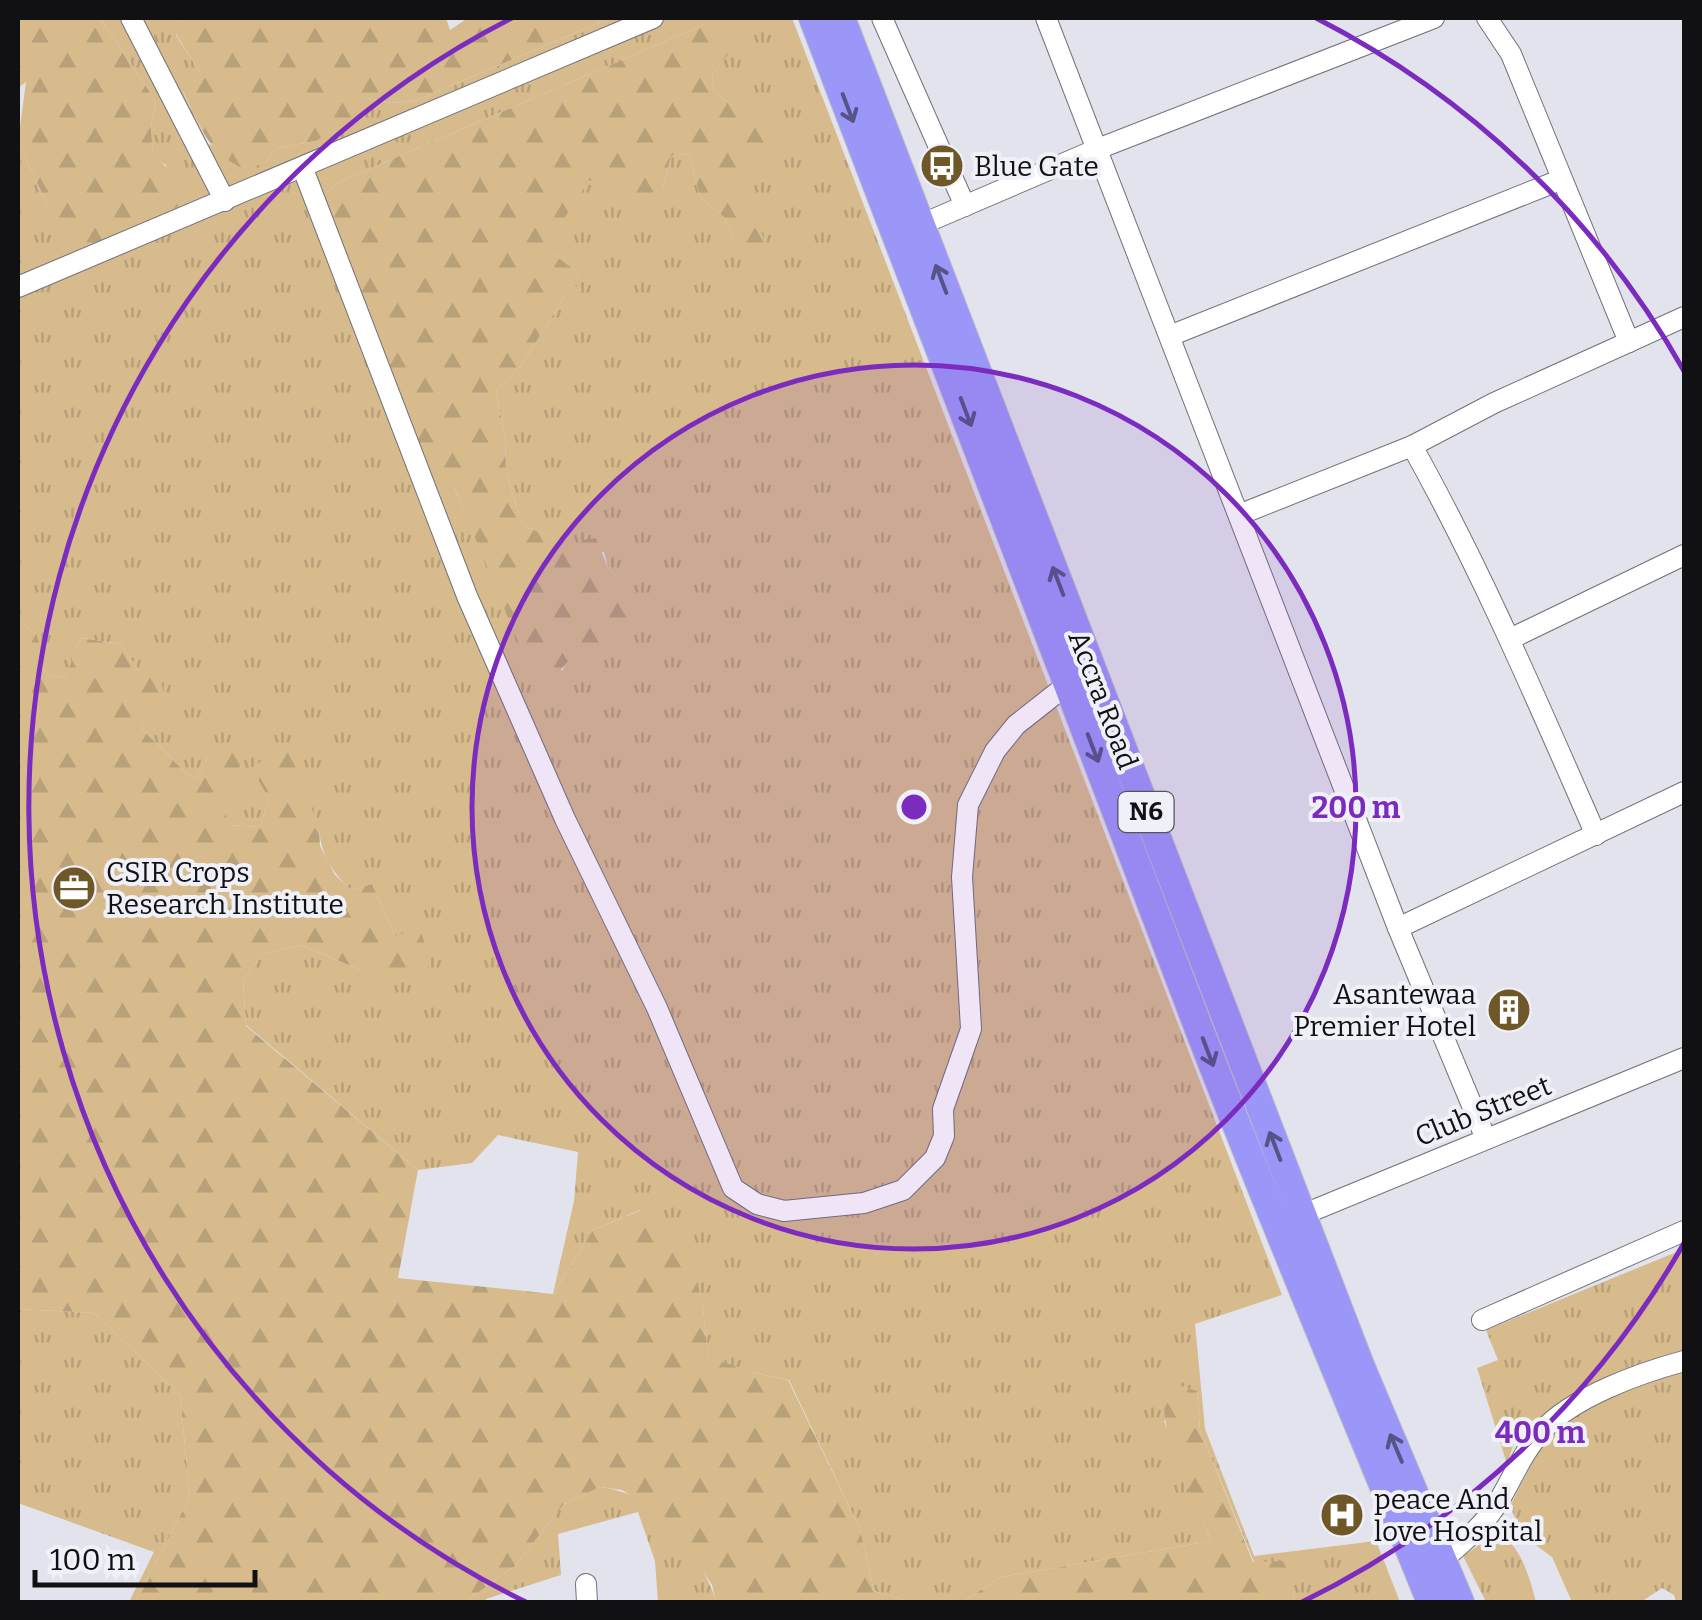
<svg xmlns="http://www.w3.org/2000/svg" width="1702" height="1620" viewBox="0 0 1702 1620" font-family="Bitter,serif">
<style>
.grass{fill:url(#grass-tufts);fill-rule:evenodd}
.forest{fill:url(#forest-firs)}
.lines{fill:none;stroke-linecap:round;stroke-linejoin:round}
.minor-casing{stroke:#717179;stroke-width:22}
.highway-casing{stroke:#c1c1c2;stroke-width:30}
.minor{stroke:#fff;stroke-width:20}
.highway{stroke:#9b97f9;stroke-width:28}
.oneway{stroke:#565486}
.ring{fill:none;stroke:#7b2cbf;stroke-width:5}
.labels{text-anchor:middle;dominant-baseline:central;stroke-width:8;stroke-linejoin:round;paint-order:stroke}
.shield{fill:#f0f0f9;stroke:#545459;stroke-width:2.5}
.shield-label{font-size:25px;font-weight:bold;fill:#111114}
.poi-label{font-size:28px;fill:#111114;stroke:#f0f0f9;text-anchor:start}
.street-label{font-size:28px;fill:#111114;stroke:#f0f0f9}
.centre{fill:#7b2cbf;stroke:#f0f0f9;stroke-width:5}
.ring-label{font-size:30px;text-anchor:middle;font-weight:bold;fill:#7b2cbf;stroke:#f0f0f9;stroke-width:8;stroke-linejoin:round;paint-order:stroke}
</style>
<defs>
<pattern id="grass-tufts" width="24" height="20" patternUnits="userSpaceOnUse" patternTransform="scale(2.5)"><rect width="24" height="20" fill="#d7bb8c"/><path d="M3 7l-1-3M5 7V3M7 7l1-3M15 17l-1-3M17 17v-4M19 17l1-3" fill="none" stroke="#b8a078"/></pattern>
<pattern id="forest-firs" width="22" height="20" patternUnits="userSpaceOnUse" patternTransform="scale(2.5)"><rect width="22" height="20" fill="#d7bb8c"/><path d="M5 1l3.5 6h-7zM16 11l3.5 6h-7z" fill="#b8a078"/></pattern>
</defs>
<rect width="100%" height="100%" fill="#e2e3ec"/>
<g class="grass">
<path d="M100,18H182L176,35L201,74L183,92L208,144L264,163L278,148L315,141L363,97L392,103L415,101L610,18H792L1282,1295L1195,1324L1205,1429L1254,1556L1376,1541L1400,1602H1294L1291,1562H1254L1200,1430L1197,1391L1164,1421L1211,1541L1001,1577L962,1602H913L874,1591L860,1529L789,1380L755,1373L708,1358L703,1307L688,1242L640,1210L593,1230L553,1294L574,1201L578,1152L498,1135L472,1163L418,1170L246,1025L243,980L263,954L301,945L363,971L395,936L372,884L351,890C332,872 320,854 319,827L269,798L260,827L231,825L220,806L235,787L208,757L196,779L184,771L141,728L153,705L139,671L121,644L81,638C72,651 73,668 64,678L49,675L37,659V635L18,620V142L49,208L167,166L153,156L151,127L156,101ZM703,25L727,56L712,75L714,92L733,105L743,182L735,241L724,217L700,197L689,153L671,156L663,188L633,194L610,178L589,180L547,244L550,252L578,272L572,285L581,290L564,297L523,363L496,391L505,437L506,473L523,526L548,535L572,550L604,552L609,570L620,578L562,671L492,574L325,194L337,183Z"/>
<polygon points="1684,1249 1684,1602 1676,1602 1674,1595 1662,1588 1641,1602 1572,1602 1552,1557 1522,1535 1510,1506 1536,1455 1520,1425 1507,1464 1477,1368 1498,1360 1486,1330"/>
<polygon points="18,1309 94,1313 180,1395 190,1497 135,1602 129,1602 154,1552 18,1503"/>
<path d="M600,1487C624,1490 652,1502 670,1520C685,1535 712,1583 716,1602H658L655,1561L638,1512L558,1534L561,1575L486,1599V1602H465L515,1566L563,1505Z"/>
<path d="M1498,1532C1521,1546 1530,1578 1536,1602H1486L1463,1556Z"/>
</g>
<g class="forest">
<path d="M18,18H100L156,101L151,127L153,155C173,170 175,183 178,207L83,250L49,208L18,142L26,82L18,88Z"/>
<path d="M182,18H446L450,30L468,18H610L415,101L392,103L363,97L346,125L315,141L278,148L264,163L247,170C208,154 201,128 183,91L201,74L176,34Z"/>
<path d="M703,25L723,28L732,39L727,56L712,75L714,92L733,105L756,103L770,133L774,167L743,182L766,245L757,255L735,241L724,217L700,197L689,153L671,156L663,188L655,197L633,194L610,179L598,183L589,180L548,244L550,252L578,272L573,284L582,290L576,301L564,297L523,363L496,391L505,437L506,473L523,526L548,535L572,549L579,541L596,538L609,570L620,578L642,611C618,651 620,655 572,656C561,673 552,677 532,676L455,489L438,491L432,485L326,208L325,194L337,183Z"/>
<path d="M18,620L37,635V659L49,675L64,678C72,669 72,651 81,638L121,644L139,671L158,667L166,704L153,706L141,728L184,771L196,779L208,757L221,744L241,760L235,787L221,806L231,825L260,827L269,798L251,768L270,756L289,751L319,827L320,846L335,875L351,890L372,884L395,936L420,928L429,959L427,971L417,975L363,971L301,945L263,954L243,980L246,1026L418,1170L398,1278L553,1294L593,1230L641,1210L689,1242L703,1307L708,1357L755,1373L788,1380L860,1529L874,1591L913,1602H716L712,1585L670,1520L622,1490L600,1487L563,1505L515,1566L465,1602H135L190,1497L180,1395L94,1313L18,1309Z"/>
<path d="M1171,1383L1197,1391L1200,1430L1253,1562L1292,1561L1294,1602H962L1001,1577L1211,1541C1198,1503 1146,1418 1171,1383Z"/>
</g>
<g class="lines">
<defs>
<g id="minor">
<polyline points="131,18 225,201"/>
<polyline points="882,18 965,206"/>
<polyline points="1046,18 1398,928 1486,1139"/>
<polyline points="1487,18 1511,54 1629,342"/>
<polyline points="303,169 467,596 565,819 657,1008 733,1188 757,1204 784,1211 864,1203 903,1190 935,1158 944,1136 943,1109 971,1029 962,877 968,805 995,751 1016,725 1068,684"/>
<polyline points="920,225 1095,150 1434,18"/>
<polyline points="18,287 653,18"/>
<polyline points="1172,335 1560,180"/>
<path d="M1412,446C1482,571 1538,703 1596,835"/>
<polyline points="1241,514 1412,446 1494,403 1684,317"/>
<polyline points="1510,639 1684,555"/>
<polyline points="1398,928 1684,792"/>
<polyline points="1302,1215 1684,1058"/>
<polyline points="1482,1320 1684,1231"/>
<path d="M1444,1559C1463,1542 1483,1526 1497,1504C1512,1480 1522,1453 1541,1432C1572,1397 1640,1373 1684,1361"/>
<polyline points="586,1584 587,1602"/>
</g>
<g id="highway">
<path d="M813,18C941,347 1065,678 1191,1008C1267,1208 1351,1404 1431,1602"/>
<polyline points="841,18 1360,1365 1460,1602"/>
</g>
</defs>
<use href="#minor" class="minor-casing"/>
<use href="#highway" class="highway-casing"/>
<use href="#minor" class="minor"/>
<use href="#highway" class="highway"/>
</g>
<defs><path id="oneway-shaft" d="M-6 0H5M1.5-3L5.5 0L1.5 3" fill="none" stroke-width="1.6" stroke-linecap="round" stroke-linejoin="round" transform="scale(2.5)"/></defs>
<g class="oneway">
<use href="#oneway-shaft" transform="translate(848 108) rotate(69)"/>
<use href="#oneway-shaft" transform="translate(941 279) rotate(-111)"/>
<use href="#oneway-shaft" transform="translate(966 412) rotate(69)"/>
<use href="#oneway-shaft" transform="translate(1058 581) rotate(-111)"/>
<use href="#oneway-shaft" transform="translate(1093 748) rotate(69)"/>
<use href="#oneway-shaft" transform="translate(1208 1052) rotate(69)"/>
<use href="#oneway-shaft" transform="translate(1275 1146) rotate(-111)"/>
<use href="#oneway-shaft" transform="translate(1396 1448) rotate(-113)"/>
</g>
<circle cx="914" cy="807" r="442" fill="#7b2cbf" fill-opacity=".12"/>
<g class="ring">
<circle cx="914" cy="807" r="442"/>
<path d="M1684 1243A885 885 0 0 1 1302 1602M526 1602A885 885 0 0 1 512 18M1316 18A885 885 0 0 1 1684 371"/>
</g>
<defs>
<symbol id="bus-disc" viewBox="-11 -11 22 22"><circle r="9.5" fill="#705728" stroke="#f0f0f9"/><path d="M-5-6H5V4H4V6H2V4H-2V6H-4V4H-5ZM-3.5-4V0h7V-4ZM-3.5 1.2v1.5H-2V1.2ZM2 1.2v1.5H3.5V1.2Z" fill="#fff"/></symbol>
<symbol id="office-disc" viewBox="-11 -11 22 22"><circle r="9.5" fill="#705728" stroke="#f0f0f9"/><path d="M-6-3h4V-5.5h4V-3h4V5H-6ZM-1-4.5V-3h2v-1.5ZM-6 0V1H6V0Z" fill="#fff"/></symbol>
<symbol id="building-disc" viewBox="-11 -11 22 22"><circle r="9.5" fill="#705728" stroke="#f0f0f9"/><path d="M-4-6H4V6H1V3H-1V6H-4ZM-2.5-4.3h1.7v1.8h-1.7ZM.8-4.3h1.7v1.8H.8ZM-2.5-1h1.7V.8h-1.7ZM.8-1h1.7V.8H.8Z" fill="#fff"/></symbol>
<symbol id="hospital-disc" viewBox="-11 -11 22 22"><circle r="9.5" fill="#705728" stroke="#f0f0f9"/><path d="M-5-5h3v3.5h4V-5h3V5h-3V1.5h-4V5h-3Z" fill="#fff"/></symbol>
</defs>
<g fill-rule="evenodd">
<use href="#bus-disc" x="917" y="141" width="50" height="50"/>
<use href="#office-disc" x="49" y="863" width="50" height="50"/>
<use href="#building-disc" x="1484" y="985" width="50" height="50"/>
<use href="#hospital-disc" x="1317" y="1490" width="50" height="50"/>
</g>
<g class="labels">
<rect class="shield" x="1118.5" y="792" width="55" height="40" rx="8"/>
<g class="shield-label">
<text x="1146" y="812">N6</text>
</g>
<g class="poi-label">
<text x="974" y="166">Blue Gate</text>
<text x="106" y="872">CSIR Crops<tspan x="106" dy="32">Research Institute</tspan></text>
<text x="1476" y="994" text-anchor="end">Asantewaa<tspan x="1476" dy="32">Premier Hotel</tspan></text>
<text x="1374" y="1499">peace And<tspan x="1374" dy="32">love Hospital</tspan></text>
</g>
<g class="street-label">
<text transform="translate(1103 700) rotate(69)">Accra Road</text>
<text transform="translate(1483 1111) rotate(-22)">Club Street</text>
</g>
</g>
<circle cx="914" cy="807" r="15" class="centre"/>
<g class="ring-label">
<text x="1356" y="818">200 m</text>
<text x="1540" y="1443">400 m</text>
</g>
<rect width="1702" height="1620" fill="none" stroke="#111114" stroke-width="40"/>
<path d="M35 1570v15h220v-15" fill="none" stroke="#111114" stroke-width="5"/>
<text x="50" y="1570" font-size="30" fill="#111114" stroke="#f0f0f9" stroke-width="8" paint-order="stroke">100 m</text>
</svg>
